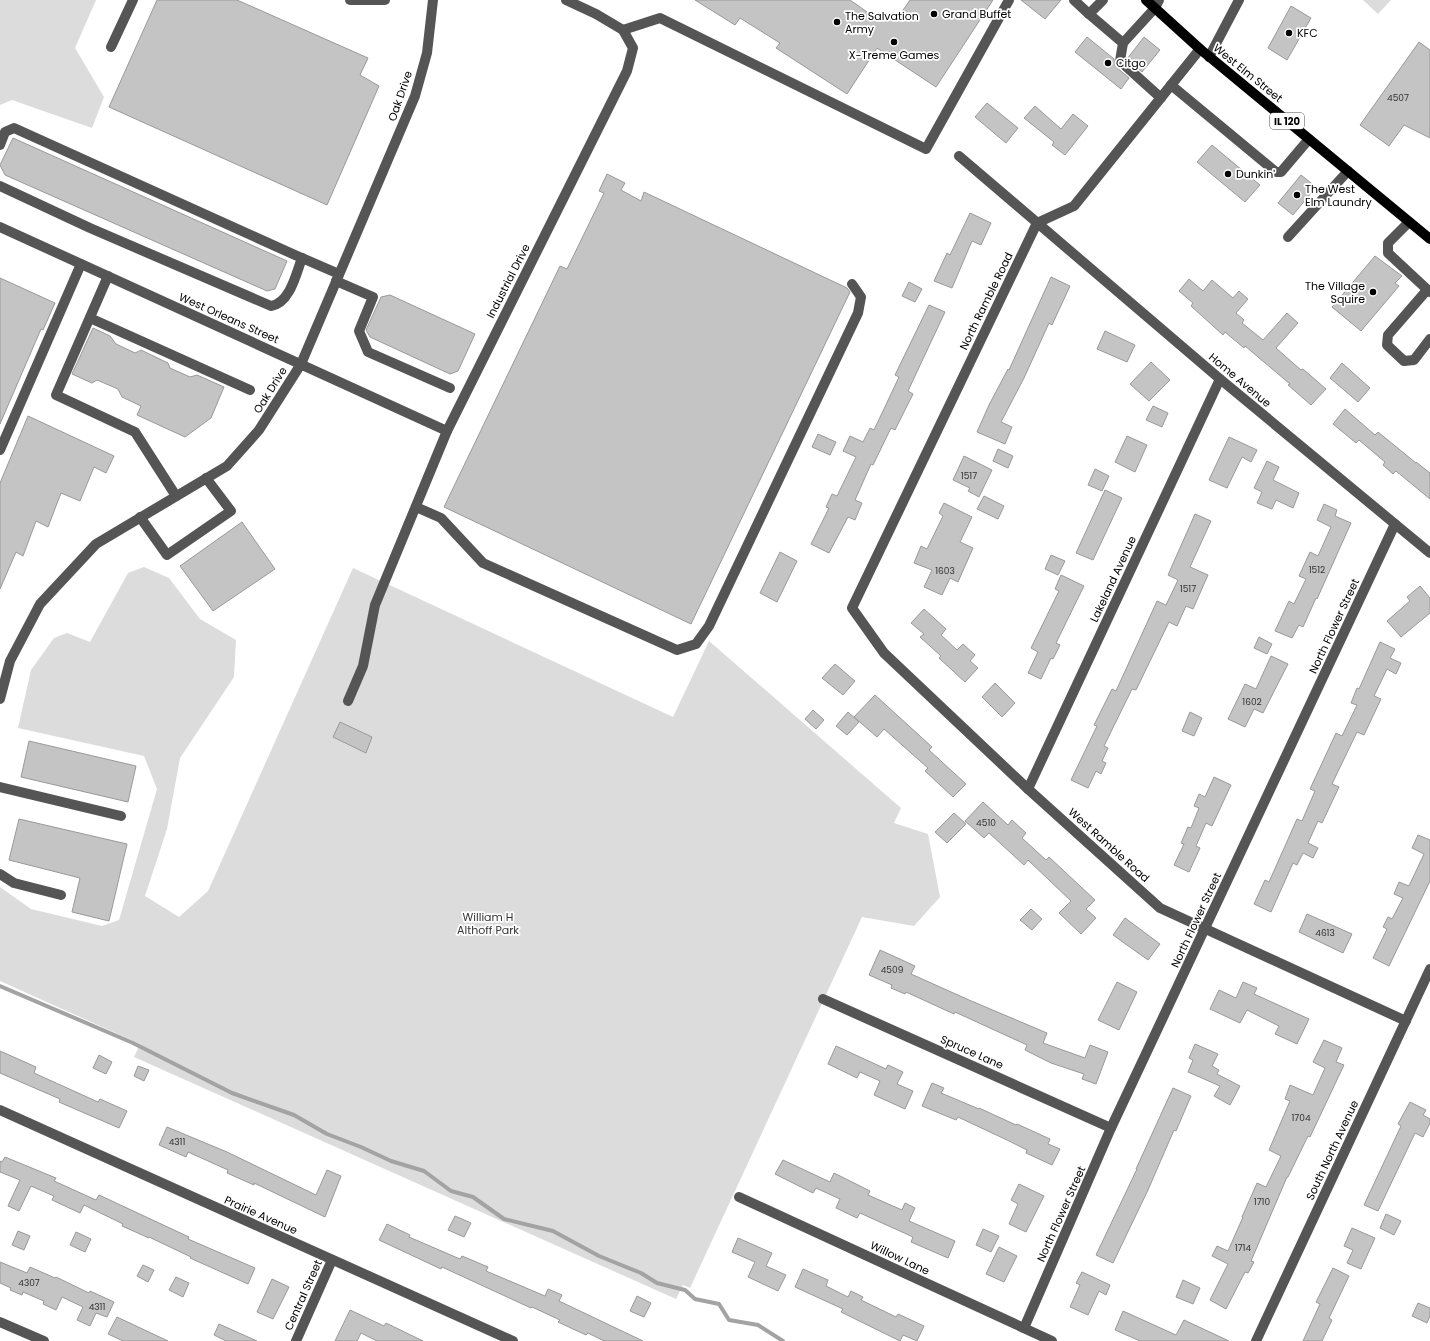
<svg xmlns="http://www.w3.org/2000/svg" width="1430" height="1341" viewBox="0 0 1430 1341" font-family="Poppins,sans-serif">
<style>
.green{fill:#dcdcdc}
.lines{fill:none;stroke-linecap:round;stroke-linejoin:round}
.stream{stroke:#a3a3a3;stroke-width:4}
.building{fill:#c4c4c4;stroke:#999}
.minor{stroke:#555;stroke-width:10}
.major{stroke:#000;stroke-width:10}
.poi-dot{fill:#000;stroke:#fff;stroke-width:1.5}
.labels{text-anchor:middle;dominant-baseline:central;stroke-width:3.5;stroke-linejoin:round;paint-order:stroke}
.number-label{font-size:9px;fill:#313131}
.shield{fill:#fff;stroke:#4c4c4c;stroke-width:1}
.shield-label{font-size:10px;font-weight:bold;fill:#000}
.poi-label{font-size:11px;fill:#000;stroke:#fff;text-anchor:start}
.street-label{font-size:11px;fill:#000;stroke:#fff}
.park-label{font-size:11px;fill:#333;stroke:#fff}
</style>
<rect width="100%" height="100%" fill="#fff"/>
<g class="green">
<polygon points="0,0 96,0 75,48 104,97 92,128 12,100 0,105"/>
<polygon points="1363,0 1391,0 1378,14"/>
<polygon points="144,567 169,578 200,619 236,640 234,677 180,758 167,829 145,896 179,917 208,891 353,568 673,717 709,641 901,808 894,823 928,834 940,897 914,926 862,917 690,1288 683,1285 676,1299 134,1057 140,1044 0,981 0,887 31,909 102,926 119,920 157,789 144,756 18,728 31,670 54,638 67,633 90,642 128,573"/>
</g>
<g class="lines">
<polyline class="stream" points="0,986 133,1043 232,1093 294,1115 327,1134 361,1147 391,1161 424,1171 451,1191 473,1197 504,1219 553,1231 599,1256 641,1273 657,1283 685,1290 695,1299 719,1304 729,1320 758,1325 783,1341"/>
</g>
<g class="building">
<polygon points="157,0 237,0 368,58 360,75 379,86 327,205 109,107"/>
<polygon points="695,0 850,0 880,21 899,16 910,0 993,0 936,87 877,48 847,94 776,48 780,43 740,18 735,25"/>
<polygon points="1021,0 1061,0 1045,19"/>
<polygon points="1291,6 1311,18 1287,60 1268,48"/>
<polygon points="1087,37 1114,59 1115,66 1129,78 1121,89 1075,52"/>
<polygon points="1144,37 1160,50 1142,72 1127,59"/>
<polygon points="1419,42 1430,50 1430,138 1404,125 1389,146 1360,125"/>
<polygon points="987,103 1018,128 1006,143 975,117"/>
<polygon points="1035,106 1061,129 1073,114 1088,126 1065,155 1052,145 1054,142 1024,118"/>
<polygon points="13,138 287,261 275,289 267,291 5,175 0,165"/>
<polygon points="1212,145 1260,185 1245,202 1197,162"/>
<polygon points="607,174 625,183 621,190 641,201 644,192 847,288 850,292 691,624 444,507 560,266 567,269 604,193 599,191"/>
<polygon points="1301,175 1316,187 1293,215 1278,203"/>
<polygon points="970,213 991,223 981,245 972,241 952,288 934,281 947,253 950,255"/>
<polygon points="1375,256 1402,276 1395,283 1399,286 1361,331 1332,307"/>
<polygon points="1051,277 1070,286 1052,325 1049,323 1024,378 1001,422 1012,427 1005,444 977,432 989,405 1008,369 1009,370"/>
<polygon points="0,278 55,303 43,330 41,329 0,424"/>
<polygon points="1189,279 1203,291 1212,280 1233,298 1239,291 1248,299 1236,313 1244,320 1242,323 1263,340 1287,313 1298,323 1276,348 1301,370 1303,369 1326,389 1311,405 1288,385 1290,384 1245,346 1244,348 1225,332 1223,335 1191,306 1193,303 1179,291"/>
<polygon points="909,282 922,289 915,302 902,296"/>
<polygon points="390,295 475,334 458,371 450,374 370,337 366,330 381,297"/>
<polygon points="929,305 945,312 908,391 913,394 895,430 891,428 873,465 871,464 855,500 862,503 855,520 848,517 829,553 811,544 829,508 826,507 832,494 837,496 856,457 843,451 850,436 863,442 870,428 874,430 899,377 895,375"/>
<polygon points="93,328 110,336 116,344 135,353 141,350 168,363 170,368 190,377 197,375 224,387 211,418 185,437 137,415 141,406 122,397 118,389 97,380 92,383 72,374"/>
<polygon points="1105,331 1135,345 1127,362 1097,349"/>
<polygon points="1151,362 1170,380 1149,401 1130,384"/>
<polygon points="1342,363 1370,388 1358,402 1330,378"/>
<polygon points="1153,406 1168,413 1162,427 1146,420"/>
<polygon points="1345,409 1375,435 1378,432 1416,463 1416,462 1430,473 1430,499 1396,471 1393,474 1383,465 1385,462 1359,440 1356,443 1333,424"/>
<polygon points="28,416 114,456 106,473 94,467 80,501 61,493 48,527 36,521 23,556 16,552 0,589 0,483"/>
<polygon points="818,434 836,442 830,455 812,447"/>
<polygon points="1127,436 1147,445 1135,472 1115,462"/>
<polygon points="1229,437 1257,450 1251,462 1242,457 1227,488 1209,480"/>
<polygon points="998,449 1013,456 1008,468 993,461"/>
<polygon points="964,456 992,470 979,497 968,491 970,488 953,480"/>
<polygon points="1267,461 1279,467 1273,480 1299,493 1293,508 1276,500 1272,509 1257,503 1262,492 1254,488"/>
<polygon points="1095,469 1109,476 1102,491 1088,485"/>
<polygon points="1105,490 1122,498 1093,560 1076,553"/>
<polygon points="984,496 1004,506 998,519 977,509"/>
<polygon points="944,503 972,517 960,542 973,548 958,582 950,578 942,595 924,587 932,570 914,563 921,546 927,549 943,516 939,513"/>
<polygon points="1324,504 1337,510 1335,516 1351,523 1317,599 1316,598 1303,627 1299,625 1292,638 1275,631 1289,601 1294,604 1306,579 1299,576 1310,552 1318,556 1331,527 1317,520"/>
<polygon points="1195,514 1211,521 1190,567 1208,575 1193,609 1186,606 1177,626 1169,622 1136,690 1132,689 1104,746 1108,748 1102,761 1106,763 1101,774 1096,771 1088,788 1071,780 1097,726 1094,725 1112,689 1116,691 1157,601 1166,605 1178,580 1168,575"/>
<polygon points="242,522 275,569 213,611 180,566"/>
<polygon points="780,552 797,561 777,602 760,593"/>
<polygon points="1051,555 1065,561 1058,575 1045,569"/>
<polygon points="1061,575 1084,586 1056,643 1060,645 1053,659 1051,658 1041,679 1028,673 1038,652 1031,648 1059,591 1055,589"/>
<polygon points="1420,586 1430,598 1430,613 1401,637 1387,621 1410,601 1407,597"/>
<polygon points="924,609 946,629 941,635 957,650 963,644 975,655 970,661 978,668 965,682 939,658 941,656 920,637 924,634 911,623"/>
<polygon points="1259,637 1272,644 1267,654 1254,648"/>
<polygon points="1380,642 1395,649 1390,658 1401,663 1396,674 1387,669 1374,696 1381,699 1364,735 1357,732 1332,784 1339,787 1322,823 1318,821 1308,843 1318,848 1313,858 1303,853 1297,865 1293,863 1271,912 1254,904 1265,880 1269,882 1297,819 1302,821 1315,791 1310,789 1336,733 1342,736 1357,705 1351,703 1357,688 1359,689"/>
<polygon points="1271,656 1288,664 1263,713 1254,709 1245,727 1228,719 1245,684 1256,689"/>
<polygon points="835,664 855,681 843,695 822,678"/>
<polygon points="995,683 1015,703 1002,717 982,697"/>
<polygon points="875,695 932,747 929,750 966,784 953,797 925,771 928,768 884,729 877,737 854,717"/>
<polygon points="813,710 824,720 816,729 805,719"/>
<polygon points="848,712 859,722 847,735 836,726"/>
<polygon points="1190,712 1202,718 1194,736 1182,731"/>
<polygon points="340,722 372,737 366,753 333,737"/>
<polygon points="29,741 136,766 128,802 21,777"/>
<polygon points="1214,777 1231,785 1212,826 1206,823 1196,846 1200,848 1189,872 1174,865 1184,844 1181,843 1188,827 1191,828 1199,808 1194,806 1199,794 1205,797"/>
<polygon points="983,802 1008,825 1012,820 1026,833 1022,838 1046,860 1049,857 1095,900 1086,909 1096,918 1081,934 1059,913 1071,901 1028,860 1024,865 989,833 984,838 965,821"/>
<polygon points="954,813 966,824 947,843 935,832"/>
<polygon points="19,819 127,844 109,921 72,912 80,878 9,860"/>
<polygon points="1418,835 1430,840 1430,881 1389,966 1373,958 1387,929 1383,927 1388,917 1392,919 1403,898 1394,894 1399,882 1409,886 1424,854 1412,848"/>
<polygon points="1031,909 1042,919 1032,930 1020,920"/>
<polygon points="1307,914 1352,934 1343,953 1299,932"/>
<polygon points="1125,918 1160,944 1148,960 1113,935"/>
<polygon points="880,950 915,966 911,974 969,1000 1047,1033 1043,1043 1085,1058 1090,1045 1108,1052 1096,1084 1082,1079 1084,1074 1051,1063 1025,1050 1027,1045 955,1012 954,1014 906,992 905,994 891,988 892,985 869,975"/>
<polygon points="1117,982 1137,992 1119,1030 1098,1020"/>
<polygon points="1243,982 1257,988 1254,994 1309,1019 1297,1044 1275,1034 1279,1026 1247,1010 1240,1023 1210,1009 1219,990 1236,998"/>
<polygon points="1324,1040 1342,1048 1336,1062 1344,1065 1310,1137 1308,1136 1288,1177 1287,1177 1251,1261 1254,1262 1248,1273 1245,1272 1226,1309 1210,1300 1228,1264 1212,1256 1217,1246 1228,1251 1243,1217 1242,1217 1257,1183 1266,1187 1281,1156 1269,1150 1290,1101 1285,1099 1290,1085 1313,1095 1325,1068 1313,1062"/>
<polygon points="1195,1044 1218,1054 1212,1066 1219,1070 1217,1074 1240,1086 1230,1105 1214,1096 1220,1086 1188,1072 1193,1060 1189,1058"/>
<polygon points="836,1046 886,1069 888,1065 903,1072 897,1084 913,1091 905,1109 874,1095 880,1081 860,1072 857,1078 828,1064"/>
<polygon points="0,1051 36,1067 34,1073 98,1102 100,1099 127,1111 119,1128 59,1102 60,1099 0,1073"/>
<polygon points="99,1055 112,1062 106,1074 93,1068"/>
<polygon points="138,1066 149,1070 144,1081 134,1076"/>
<polygon points="932,1083 944,1088 941,1093 979,1109 979,1108 1016,1125 1017,1124 1050,1139 1048,1144 1060,1149 1052,1165 1026,1153 1027,1150 1007,1140 958,1117 956,1120 922,1106"/>
<polygon points="1173,1088 1191,1096 1176,1131 1174,1130 1148,1190 1113,1263 1096,1255 1137,1169 1136,1169"/>
<polygon points="1410,1102 1426,1110 1423,1115 1430,1119 1430,1123 1423,1137 1415,1133 1378,1211 1364,1205 1401,1126 1398,1124"/>
<polygon points="167,1127 227,1152 316,1195 327,1170 341,1176 325,1217 254,1183 254,1185 227,1173 228,1170 188,1152 186,1157 159,1145"/>
<polygon points="5,1157 56,1178 54,1181 96,1200 99,1195 189,1237 188,1239 255,1268 248,1284 190,1258 191,1257 149,1237 149,1238 122,1226 123,1224 84,1205 80,1213 52,1200 54,1196 31,1186 19,1211 8,1206 20,1180 0,1172 0,1161 2,1162"/>
<polygon points="783,1160 830,1182 834,1173 870,1191 868,1195 902,1210 905,1203 915,1208 909,1221 955,1241 948,1258 911,1242 913,1237 860,1213 857,1218 836,1208 840,1199 816,1188 813,1193 775,1174"/>
<polygon points="1019,1184 1044,1196 1026,1232 1009,1224 1018,1204 1011,1200"/>
<polygon points="1386,1214 1401,1221 1394,1235 1380,1228"/>
<polygon points="455,1216 471,1223 464,1237 448,1230"/>
<polygon points="387,1224 410,1235 409,1237 460,1259 462,1256 488,1267 486,1271 545,1296 548,1289 562,1295 559,1301 643,1341 604,1341 588,1333 586,1335 558,1322 560,1320 532,1307 531,1308 442,1267 441,1269 379,1240"/>
<polygon points="1352,1228 1375,1238 1361,1269 1347,1263 1353,1250 1344,1246"/>
<polygon points="983,1229 999,1236 991,1252 976,1245"/>
<polygon points="18,1231 30,1236 24,1250 12,1245"/>
<polygon points="76,1232 91,1239 85,1252 70,1245"/>
<polygon points="738,1238 772,1253 766,1266 786,1275 778,1291 748,1277 755,1262 732,1252"/>
<polygon points="999,1247 1017,1256 1004,1282 986,1274"/>
<polygon points="0,1262 27,1273 30,1267 55,1278 56,1277 89,1293 90,1291 114,1302 107,1317 96,1313 90,1326 77,1320 83,1307 62,1297 56,1310 43,1304 44,1301 23,1292 22,1295 10,1290 11,1288 0,1283"/>
<polygon points="143,1265 154,1270 148,1282 137,1276"/>
<polygon points="1333,1268 1349,1276 1329,1318 1332,1320 1322,1341 1303,1341 1320,1304 1316,1302"/>
<polygon points="803,1269 828,1280 826,1286 848,1297 851,1291 863,1297 861,1300 896,1317 898,1314 924,1326 917,1341 903,1335 900,1341 841,1312 843,1309 795,1287"/>
<polygon points="1082,1272 1110,1285 1106,1295 1099,1291 1088,1315 1070,1307 1080,1285 1076,1283"/>
<polygon points="176,1277 189,1283 183,1297 169,1290"/>
<polygon points="272,1279 289,1287 273,1319 257,1312"/>
<polygon points="1183,1280 1200,1288 1193,1304 1176,1297"/>
<polygon points="637,1296 651,1303 644,1317 630,1311"/>
<polygon points="1418,1303 1430,1308 1430,1316 1427,1323 1412,1316"/>
<polygon points="350,1310 384,1326 386,1323 423,1341 377,1341 361,1333 357,1341 335,1341"/>
<polygon points="1123,1311 1176,1335 1184,1320 1229,1341 1140,1341 1115,1330"/>
<polygon points="117,1317 168,1341 123,1341 108,1334"/>
<polygon points="219,1324 257,1341 226,1341 214,1335"/>
</g>
<g class="lines">
<g class="minor">
<polyline points="350,0 385,0"/>
<polyline points="1074,0 1089,14"/>
<polyline points="1103,0 1089,14 1123,43 1120,61 1161,98"/>
<polyline points="623,30 660,18 926,149 1009,0"/>
<polyline points="1123,43 1155,8 1159,0"/>
<polyline points="111,47 133,0"/>
<polyline points="1200,49 1074,206 1037,223 852,608 884,653 1028,789 1160,908 1406,1021"/>
<polyline points="1209,57 1239,0"/>
<polyline points="1171,85 1276,172 1281,172 1309,139"/>
<polyline points="0,145 5,132 14,128 295,255 339,274"/>
<polyline points="959,156 1220,379 1430,553"/>
<path d="M0,186L90,228L271,306C290,303 296,274 302,258"/>
<polyline points="1409,222 1388,243 1388,253 1430,292"/>
<polyline points="0,227 447,431"/>
<polyline points="1288,237 1348,171"/>
<polyline points="108,276 56,395 135,432 176,496"/>
<polyline points="336,281 373,297 359,331 368,352 450,388"/>
<polyline points="1427,290 1388,335 1387,345 1404,361 1414,360 1430,339"/>
<polyline points="90,318 250,390"/>
<polyline points="0,450 81,264"/>
<polyline points="416,507 441,518 483,563 677,650 696,644 709,626 858,313 861,297 852,284"/>
<polyline points="140,517 167,555 231,511 206,478"/>
<polyline points="0,699 10,661 40,604 96,544 227,466 259,430 301,364 415,96 427,53 433,0"/>
<polyline points="348,701 363,666 375,605 447,431 627,71 633,48 623,30 596,14 566,0"/>
<polyline points="0,787 121,816"/>
<polyline points="1028,789 1220,379"/>
<polyline points="0,874 14,883 61,895"/>
<polyline points="823,999 1111,1128"/>
<polyline points="0,1110 513,1341"/>
<polyline points="739,1197 1052,1341"/>
<polyline points="0,1322 44,1341"/>
<polyline points="1024,1328 1111,1128 1395,524"/>
<polyline points="296,1341 332,1260"/>
<polyline points="1256,1341 1430,969"/>
</g>
<polyline class="major" points="1146,0 1200,49 1430,239"/>
</g>
<g class="poi-dot">
<circle cx="934" cy="14" r="4"/>
<circle cx="837" cy="22" r="4"/>
<circle cx="1289" cy="33" r="4"/>
<circle cx="894" cy="42" r="4"/>
<circle cx="1108" cy="63" r="4"/>
<circle cx="1228" cy="174" r="4"/>
<circle cx="1297" cy="195" r="4"/>
<circle cx="1373" cy="292" r="4"/>
</g>
<g class="labels">
<g class="number-label">
<text x="1398" y="98">4507</text>
<text x="969" y="476">1517</text>
<text x="1317" y="570">1512</text>
<text x="945" y="571">1603</text>
<text x="1188" y="589">1517</text>
<text x="1252" y="702">1602</text>
<text x="986" y="823">4510</text>
<text x="1325" y="933">4613</text>
<text x="892" y="970">4509</text>
<text x="1301" y="1118">1704</text>
<text x="177" y="1142">4311</text>
<text x="1262" y="1202">1710</text>
<text x="1243" y="1248">1714</text>
<text x="29" y="1283">4307</text>
<text x="97" y="1307">4311</text>
</g>
<rect class="shield" x="1270" y="113" width="34" height="16" rx="3"/>
<g class="shield-label">
<text x="1287" y="121">IL 120</text>
</g>
<g class="poi-label">
<text x="942" y="14">Grand Buffet</text>
<text x="845" y="16">The Salvation<tspan x="845" dy="13">Army</tspan></text>
<text x="1297" y="33">KFC</text>
<text x="894" y="55" text-anchor="middle">X-Treme Games</text>
<text x="1116" y="63">Citgo</text>
<text x="1236" y="174">Dunkin'</text>
<text x="1305" y="189">The West<tspan x="1305" dy="13">Elm Laundry</tspan></text>
<text x="1365" y="286" text-anchor="end">The Village<tspan x="1365" dy="13">Squire</tspan></text>
</g>
<g class="street-label">
<text transform="translate(1248 73) rotate(39)">West Elm Street</text>
<text transform="translate(400 96) rotate(-71)">Oak Drive</text>
<text transform="translate(508 281) rotate(-63)">Industrial Drive</text>
<text transform="translate(986 301) rotate(-64)">North Ramble Road</text>
<text transform="translate(229 318) rotate(24)">West Orleans Street</text>
<text transform="translate(1240 380) rotate(40)">Home Avenue</text>
<text transform="translate(270 390) rotate(-58)">Oak Drive</text>
<text transform="translate(1113 579) rotate(-65)">Lakeland Avenue</text>
<text transform="translate(1334 626) rotate(-65)">North Flower Street</text>
<text transform="translate(1109 845) rotate(42)">West Ramble Road</text>
<text transform="translate(1196 920) rotate(-65)">North Flower Street</text>
<text transform="translate(972 1052) rotate(24)">Spruce Lane</text>
<text transform="translate(1332 1150) rotate(-65)">South North Avenue</text>
<text transform="translate(1061 1214) rotate(-66)">North Flower Street</text>
<text transform="translate(261 1215) rotate(24)">Prairie Avenue</text>
<text transform="translate(900 1258) rotate(25)">Willow Lane</text>
<text transform="translate(303 1295) rotate(-66)">Central Street</text>
</g>
<g class="park-label">
<text x="488" y="917">William H<tspan x="488" dy="13">Althoff Park</tspan></text>
</g>
</g>
</svg>
